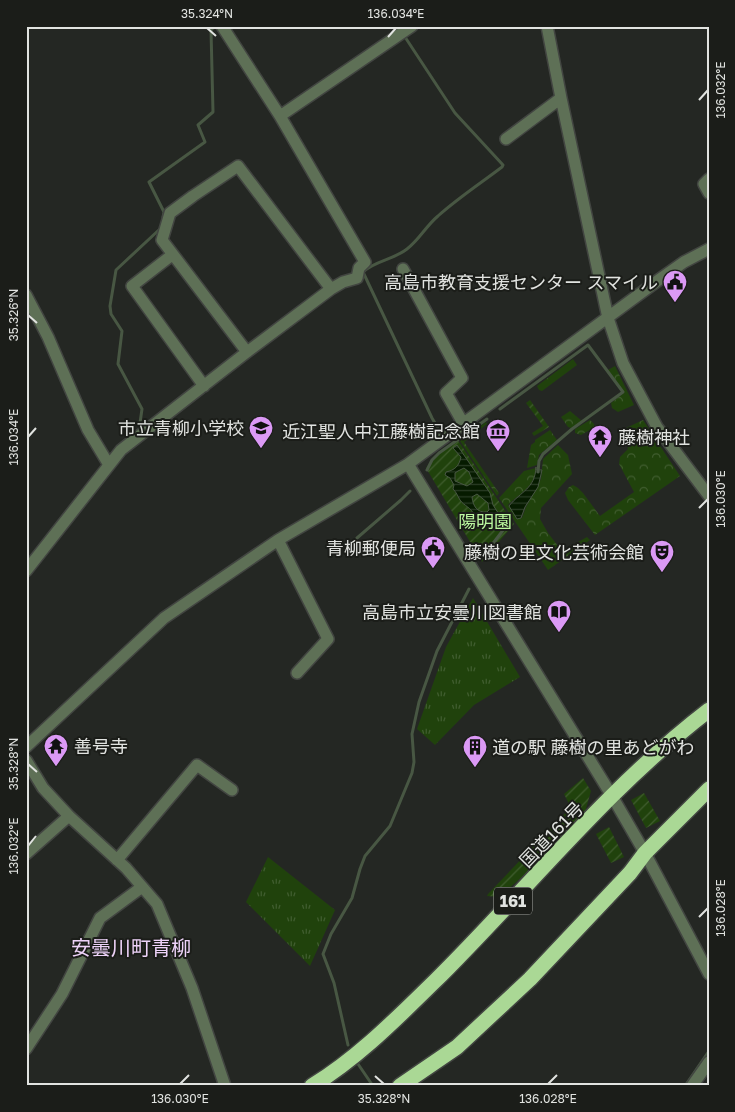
<svg xmlns="http://www.w3.org/2000/svg" width="735" height="1112" viewBox="0 0 735 1112" font-family="'Golos Text','Noto Sans JP',sans-serif">
<defs>
<pattern id="grass-tufts" width="24" height="20" patternUnits="userSpaceOnUse" patternTransform="scale(1.25)"><rect width="24" height="20" fill="#20420c"/><path d="M3 7l-1-3M5 7V3M7 7l1-3M15 17l-1-3M17 17v-4M19 17l1-3" fill="none" stroke="#405d2f"/></pattern>
<pattern id="forest-crowns" width="20" height="18" patternUnits="userSpaceOnUse" patternTransform="scale(1.25)"><rect width="20" height="18" fill="#20420c"/><path d="M2 6a3 3 0 1 1 6 0M12 15a3 3 0 1 1 6 0" fill="none" stroke="#405d2f"/></pattern>
<pattern id="garden-furrows" width="10" height="10" patternUnits="userSpaceOnUse" patternTransform="scale(1.25)"><rect width="10" height="10" fill="#20420c"/><path d="M-1 1l2-2M0 10L10 0M9 11l2-2" fill="none" stroke="#405d2f"/></pattern>
<pattern id="water-rules" width="6" height="5" patternUnits="userSpaceOnUse" patternTransform="scale(1.25)"><rect width="6" height="5" fill="#061b00"/><path d="M0 2.5h6" fill="none" stroke="#2a3c25"/></pattern>
</defs>
<rect width="100%" height="100%" fill="#242723"/>
<path fill="url(#grass-tufts)" d="M473 598 520 677 474 705 435 745 417 729 446 647Z
M268 857 335 910 310 966 246 902Z"/>
<path fill="url(#forest-crowns)" d="M573 359 577 365 542 391 539 390 537 386Z
M615 366 634 405 618 412 612 408 611 403 624 393 608 370Z
M570 411 582 421 571 428 568 427 561 417Z
M590 420 594 424 595 427 581 435 575 433V429Z
M643 420 680 476 595 535 568 500 565 493 569 487 573 485 578 488 583 493 600 516 634 492 619 464 620 457 628 449 625 433 626 428Z
M486 422 487 424 464 442 499 493 497 496 460 441Z
M550 430 557 440 539 455 537 465 527 468 531 445 535 442V440Z
M558 445 568 455 572 474 541 508 540 519 548 533 558 546 564 550 587 537 590 540 548 570 499 498 524 471 536 468C535 487 520 493 508 505L517 519 522 518 526 507 541 479 543 459Z"/>
<path fill="url(#garden-furrows)" d="M530 400 549 427 534 436 532 433 543 426 526 403Z
M457 439 514 524 482 562 426 468C434 455 445 448 457 439Z
M583 778 591 791 585 812 523 876 499 897 487 896 488 894 567 811 568 802 564 794Z
M644 793 660 821 646 828 631 800Z
M609 827 624 857 611 863 596 834Z"/>
<path fill="url(#water-rules)" stroke="#485743" fill-rule="evenodd" d="M457 445 490 493 493 505 506 525 501 528 496 521 482 522 479 517 474 515C471 507 464 506 460 500 457 495 457 493 453 489L454 485 450 478 445 475 446 472C455 470 459 466 461 457L453 448ZM464 468 469 472 473 482 467 486 455 481V473L458 471ZM477 494 488 503 489 510 487 512C477 513 473 506 472 497Z
M536 467V470H542L538 487 525 507 521 518 517 519 509 506C521 491 535 489 536 467Z"/>
<g fill="none" stroke-linecap="round" stroke-linejoin="round">
<path stroke="#485743" stroke-width="3" d="M405 37 455 113 503 165 502 167C481 183 458 198 438 216 426 226 419 240 407 249 393 260 374 261 363 272L432 418 440 432
M163 217 164 212 149 182 205 142 198 125 213 112 211 30 214 27
M500 409 588 345 623 392 572 429 543 454 539 461 538 472
M140 423 142 409 118 364 122 331 111 314 110 306 116 270 161 228
M427 470 432 460 439 453 487 419
M357 538 401 500 410 491
M481 559 504 529 501 523
M348 1045 334 983 323 954 331 934 352 898 360 869 365 856 390 826 412 773 414 762 412 734 419 702 437 651 469 589
M356 1061 373 1086
M685 1086 709 1051"/>
<defs>
<path id="minor" d="M547 26 561 98 608 318 623 363 657 427 709 496
M280 116 412 26
M506 139 561 98
M709 179 704 184 709 193
M172 255 132 286 204 386
M403 269 462 378 446 393 463 423
M26 295 48 337 88 430 109 465
M247 352 162 240 170 213 193 196 238 166 331 289
M408 464 612 796 645 853 709 974
M278 540 328 639 297 673
M26 571 121 450 247 352 331 289 343 282 357 278 359 268 365 262 280 116 222 26
M26 747 164 618 278 540 408 464 660 279 684 262 709 249
M26 760 43 788 69 816 126 868 157 904 192 988 225 1086
M26 854 69 816
M117 860 197 765 232 790
M26 1049 62 994 100 918 142 887
M692 1086 709 1062"/>
<path id="highway" d="M312 1086C359 1057 396 1019 435 981 526 891 607 788 709 710
M400 1086 457 1047 530 979 630 873 645 853 709 789"/>
</defs>
<use href="#minor" stroke="#424541" stroke-width="14"/>
<use href="#highway" stroke="#424541" stroke-width="18"/>
<use href="#minor" stroke="#5e7056" stroke-width="11"/>
<use href="#highway" stroke="#aad895" stroke-width="15"/>
</g>
<path fill="none" stroke="#e1e3e0" stroke-width="2" d="M207 28 216 36M388 37 396 28M699 100 708 90M28 315 37 323M28 437 36 428M699 508 708 499M28 764 37 772M28 846 36 836M699 917 708 908M375 1076 384 1084M180 1084 189 1075M548 1084 557 1075"/>
<defs>
<symbol id="civic-pin" viewBox="-11 -11 22 30"><path d="M0 17L-7.5 6A9.5 9.5 0 1 1 7.5 6Z" fill="#db99f5" stroke="#1b1d19"/><path d="M-.6-6.5H3V-4.5H.6V-3L4-1V1h2V6H-6V1h2V-1L-.6-3ZM-1.2 2.5V6h2.4V2.5Z" fill="#111"/></symbol>
<symbol id="school-pin" viewBox="-11 -11 22 30"><path d="M0 17L-7.5 6A9.5 9.5 0 1 1 7.5 6Z" fill="#db99f5" stroke="#1b1d19"/><path d="M0-5L7-2L0 1L-7-2ZM-4 1L0 2.5L4 1V4Q0 6-4 4Z" fill="#111"/></symbol>
<symbol id="museum-pin" viewBox="-11 -11 22 30"><path d="M0 17L-7.5 6A9.5 9.5 0 1 1 7.5 6Z" fill="#db99f5" stroke="#1b1d19"/><path d="M0-6L6-3V-2H-6V-3ZM-5-1h2V3h-2ZM-1-1h2V3h-2ZM3-1h2V3H3ZM-6 4H6V6H-6Z" fill="#111"/></symbol>
<symbol id="temple-pin" viewBox="-11 -11 22 30"><path d="M0 17L-7.5 6A9.5 9.5 0 1 1 7.5 6Z" fill="#db99f5" stroke="#1b1d19"/><path d="M0-6L5-2H3V0L6.5 2.5H4V6H1.5V3h-3V6H-4V2.5H-6.5L-3 0V-2H-5Z" fill="#111"/></symbol>
<symbol id="theatre-pin" viewBox="-11 -11 22 30"><path d="M0 17L-7.5 6A9.5 9.5 0 1 1 7.5 6Z" fill="#db99f5" stroke="#1b1d19"/><path d="M-5-5.5Q0-4 5-5.5V0Q5 5 0 6Q-5 5-5 0ZM-3.3-2.5H-1v1.5H-3.3ZM1-2.5H3.3v1.5H1ZM-2.8 1Q0 5.5 2.8 1Z" fill="#111"/></symbol>
<symbol id="library-pin" viewBox="-11 -11 22 30"><path d="M0 17L-7.5 6A9.5 9.5 0 1 1 7.5 6Z" fill="#db99f5" stroke="#1b1d19"/><path d="M-6-4Q-3-5.5-.7-3.5V5Q-3 3-6 4ZM6-4Q3-5.5 .7-3.5V5Q3 3 6 4Z" fill="#111"/></symbol>
<symbol id="building-pin" viewBox="-11 -11 22 30"><path d="M0 17L-7.5 6A9.5 9.5 0 1 1 7.5 6Z" fill="#db99f5" stroke="#1b1d19"/><path d="M-4-6H4V6H1V3H-1V6H-4ZM-2.5-4.3h1.7v1.8h-1.7ZM.8-4.3h1.7v1.8H.8ZM-2.5-1h1.7V.8h-1.7ZM.8-1h1.7V.8H.8Z" fill="#111"/></symbol>
</defs>
<g fill-rule="evenodd">
<use href="#civic-pin" x="661" y="268" width="28" height="38"/>
<use href="#school-pin" x="247" y="414" width="28" height="38"/>
<use href="#museum-pin" x="484" y="417" width="28" height="38"/>
<use href="#temple-pin" x="586" y="423" width="28" height="38"/>
<use href="#civic-pin" x="419" y="534" width="28" height="38"/>
<use href="#theatre-pin" x="648" y="538" width="28" height="38"/>
<use href="#library-pin" x="545" y="598" width="28" height="38"/>
<use href="#temple-pin" x="42" y="732" width="28" height="38"/>
<use href="#building-pin" x="461" y="733" width="28" height="38"/>
</g>
<g text-anchor="middle" dominant-baseline="central" stroke-width="4" stroke-linejoin="round" paint-order="stroke">
<rect fill="#1b1d19" stroke="#a6a8a4" stroke-width="1" x="494" y="887.5" width="38" height="27" rx="4"/>
<g font-size="16" font-weight="bold" fill="#e1e3e0">
<text x="513" y="901">161</text>
</g>
<g font-size="18" fill="#e1e3e0" stroke="#1b1d19" text-anchor="end">
<text x="658" y="282">高島市教育支援センター スマイル</text>
<text x="244" y="428">市立青柳小学校</text>
<text x="480" y="431">近江聖人中江藤樹記念館</text>
<text x="618" y="437" text-anchor="start">藤樹神社</text>
<text x="416" y="548">青柳郵便局</text>
<text x="644" y="552">藤樹の里文化芸術会館</text>
<text x="542" y="612">高島市立安曇川図書館</text>
<text x="74" y="746" text-anchor="start">善号寺</text>
<text x="492" y="747" text-anchor="start">道の駅 藤樹の里あどがわ</text>
</g>
<g font-size="18" fill="#bbf89f" stroke="#1b1d19">
<text x="485" y="521">陽明園</text>
</g>
<g font-size="18" fill="#e1e3e0" stroke="#1b1d19">
<text transform="translate(551 834) rotate(-46)">国道161号</text>
</g>
<g font-size="20" fill="#eed3f9" stroke="#1b1d19">
<text x="131" y="947">安曇川町青柳</text>
</g>
</g>
<rect width="735" height="1112" fill="none" stroke="#1b1d19" stroke-width="55"/>
<rect x="28" y="28" width="680" height="1056" fill="none" stroke="#e1e3e0" stroke-width="2"/>
<g font-size="12" text-anchor="middle" fill="#e1e3e0">
<text x="207" y="18">35.324°N</text>
<text x="396" y="18">136.034°E</text>
<text transform="translate(721 90) rotate(-90)" y="4">136.032°E</text>
<text transform="translate(14 315) rotate(-90)" y="4">35.326°N</text>
<text transform="translate(14 437) rotate(-90)" y="4">136.034°E</text>
<text transform="translate(721 499) rotate(-90)" y="4">136.030°E</text>
<text transform="translate(14 764) rotate(-90)" y="4">35.328°N</text>
<text transform="translate(14 846) rotate(-90)" y="4">136.032°E</text>
<text transform="translate(721 908) rotate(-90)" y="4">136.028°E</text>
<text x="180" y="1103">136.030°E</text>
<text x="384" y="1103">35.328°N</text>
<text x="548" y="1103">136.028°E</text>
</g>
</svg>
